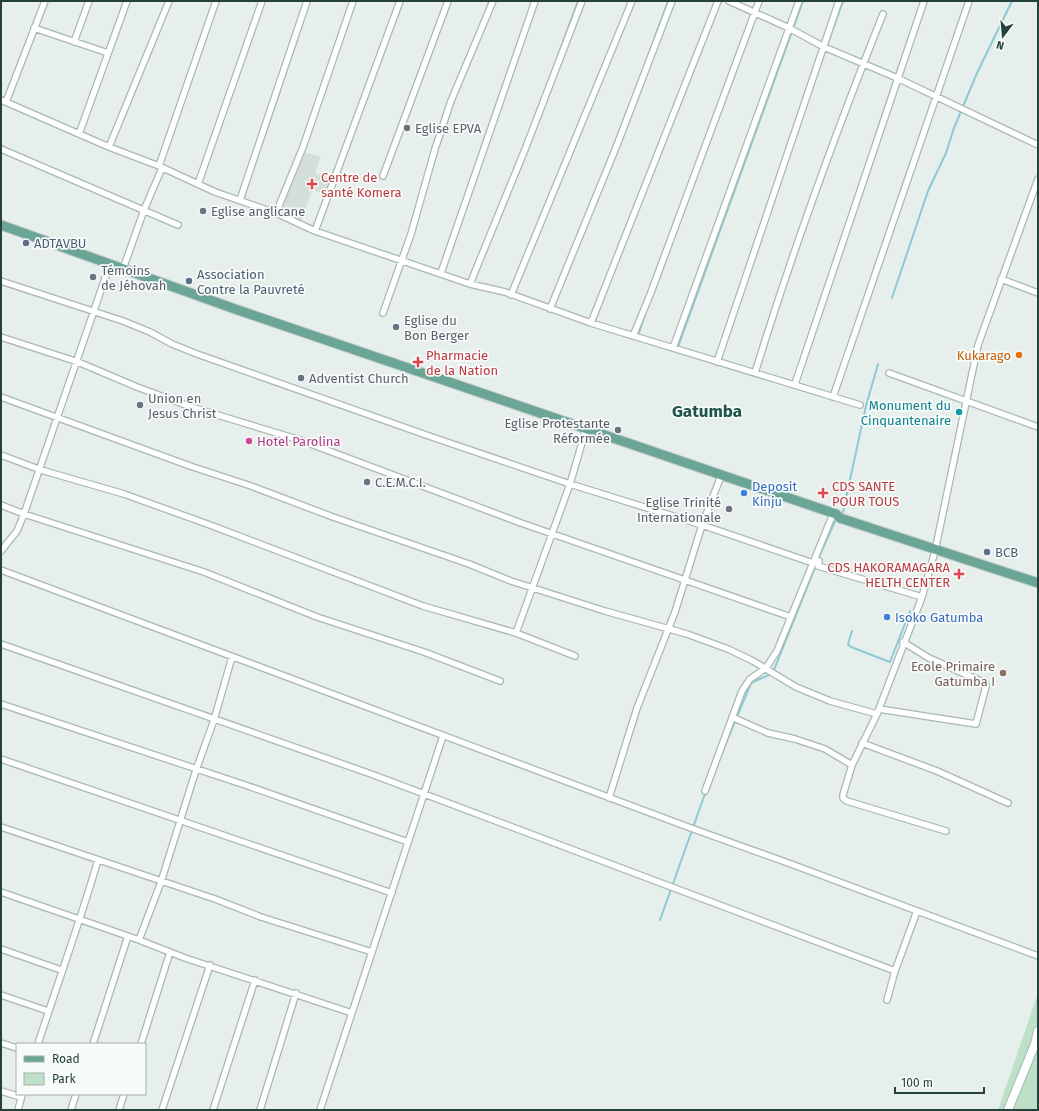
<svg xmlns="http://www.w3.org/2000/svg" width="1039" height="1111" viewBox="0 0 1039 1111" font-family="'Fira Sans',sans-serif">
<rect width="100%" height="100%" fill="#e6efeb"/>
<path fill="#d4dfda" d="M305 152 321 157 315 173 334 179 328 195 312 190 301 222 280 213Z"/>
<path fill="#bfe0c8" d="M1038 993V1110H998Z"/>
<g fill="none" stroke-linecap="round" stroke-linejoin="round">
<path stroke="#8ec9d4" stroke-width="2" d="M1037 1H1038
M487 9 489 1
M958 24 966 1
M112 51 126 12
M150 56 154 44
M557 58 578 1
M286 71 298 38
M818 71 843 1
M639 81 668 1
M877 131 912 28
M260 149 280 91
M644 195 658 160
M245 196 246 189
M861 196 874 158
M750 255 774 186
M874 270 911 161
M892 298 928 191 946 153 954 128 977 73 1012 1
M593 311 595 305
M639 333 646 312
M678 347 803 1
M843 512 866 406 878 364
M818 559 836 519
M852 631 848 644 851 647 890 662 910 611
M717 765 751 683 771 674 774 670 816 565
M660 920 706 791"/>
<defs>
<path id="minor" d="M729 1 789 28 824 47 895 77 1038 145
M34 28 108 53
M74 42 89 1
M1 100 109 147 159 166 215 192 276 213 315 231 470 284 505 292 591 323 860 405
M6 102 45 1
M79 134 127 1
M109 147 169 1
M1 149 178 225
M159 166 216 1
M383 176 448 1
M198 184 262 1
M240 200 307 1
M276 213 303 147 353 1
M315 231 400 1
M123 269 144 210 162 168
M441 273 535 1
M1001 279 1038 293
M1 281 123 321 150 332 172 344 197 354 429 436 570 484 702 525 813 563
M470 284 526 147 582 1
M511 295 632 1
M550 309 617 145 672 1
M383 313 411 234 435 149 451 101 493 1
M591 323 718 1
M633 336 650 295 759 1
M1 337 78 362 137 387 191 407 300 440 521 523 791 617
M673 348 799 1
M717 362 839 1
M755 373C792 252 836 132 883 14
M889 373 1038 427
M795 384 924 1
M1 397 190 466 251 486 333 517 469 564 511 581 605 611 687 634 728 649 753 661 796 687 830 701 877 714
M833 397 969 1
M1 455 41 470 124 494 210 525 423 606 516 633 575 656
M1 505 24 514 204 572 317 617 424 652 500 681
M1 551 17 531 24 514 110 264
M815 560 819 561 818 566 922 597
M1 570 688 827 791 864 1038 956
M516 633 570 484 586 429
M1 644 371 774 895 971 917 911
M1 704 248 786 408 842
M879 709 976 724 986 686 985 683 929 658 903 642
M734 718 768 733 795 739 825 749 852 765
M862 743 937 771 1008 803
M1 759 392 893
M705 791 742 691 750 679 766 668 777 651 833 514
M609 798 637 708 675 612 702 525 721 476
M1 827 215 899 261 917 372 952
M946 831 847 801 843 798V795L852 765 877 714 922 597 935 551 978 345 1038 179
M1 892 139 940 185 958 352 1013
M139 940 161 882 196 770 214 720 232 657
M1 949 61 970
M1 995 48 1011
M887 1000 895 971
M1 1043 17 1048
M38 1044C58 982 80 922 98 860
M93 1044 128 936
M141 1044 170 952
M1 1091 21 1097
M18 1110 22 1095
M71 1110 76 1094
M119 1110 124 1094
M162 1110 210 965
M213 1110 255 980
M260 1110 296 993
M320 1110 443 736"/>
<path id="secondary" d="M1008 1110 1035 1044 1038 1031"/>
<path id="primary" d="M1 225 235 309 836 514 840 518 1038 583"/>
</defs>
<use href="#minor" stroke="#a8b8b2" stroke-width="8"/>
<use href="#secondary" stroke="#a4bbb3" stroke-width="10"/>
<use href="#primary" stroke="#c2cac8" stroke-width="11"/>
<use href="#minor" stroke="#fff" stroke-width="5.5"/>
<use href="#secondary" stroke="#fff" stroke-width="8"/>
<use href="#primary" stroke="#6aa596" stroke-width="9"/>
</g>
<g fill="#6b7280" stroke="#f7fbf9" stroke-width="1.5">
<circle cx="407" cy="128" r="4"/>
<circle cx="203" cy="211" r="4"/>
<circle cx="93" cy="277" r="4"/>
<circle cx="396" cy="327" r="4"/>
<circle cx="301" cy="378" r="4"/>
<circle cx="140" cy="405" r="4"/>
<circle cx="618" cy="430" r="4"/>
<circle cx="367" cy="482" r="4"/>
<circle cx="729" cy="509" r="4"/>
</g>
<g fill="#e0444e" stroke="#f7fbf9" stroke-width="1.5">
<path d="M310 178h4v4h4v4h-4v4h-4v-4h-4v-4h4z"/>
<path d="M416 356h4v4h4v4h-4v4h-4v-4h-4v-4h4z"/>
<path d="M821 487h4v4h4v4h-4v4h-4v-4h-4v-4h4z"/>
<path d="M957 568h4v4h4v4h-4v4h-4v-4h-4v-4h4z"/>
</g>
<g fill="#5c6f8a" stroke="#f7fbf9" stroke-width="1.5">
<circle cx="26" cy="243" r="4"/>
<circle cx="189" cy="281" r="4"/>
<circle cx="987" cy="552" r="4"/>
</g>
<circle fill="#e8710a" stroke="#f7fbf9" stroke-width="1.5" cx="1019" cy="355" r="4"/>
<circle fill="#0f9aa8" stroke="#f7fbf9" stroke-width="1.5" cx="959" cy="412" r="4"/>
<circle fill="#d1479c" stroke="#f7fbf9" stroke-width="1.5" cx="249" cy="441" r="4"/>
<g fill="#3f7fe0" stroke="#f7fbf9" stroke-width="1.5">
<circle cx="744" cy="493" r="4"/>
<circle cx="887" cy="617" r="4"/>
</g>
<circle fill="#8d6e63" stroke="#f7fbf9" stroke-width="1.5" cx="1003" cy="673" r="4"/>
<g text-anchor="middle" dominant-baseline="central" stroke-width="3.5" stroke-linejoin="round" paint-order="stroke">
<g font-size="13" fill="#5b616d" stroke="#f7fbf9" text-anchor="start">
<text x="415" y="128">Eglise EPVA</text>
<text x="211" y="211">Eglise anglicane</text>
<text x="101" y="270">Témoins<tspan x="101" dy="15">de Jéhovah</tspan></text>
<text x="404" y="320">Eglise du<tspan x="404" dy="15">Bon Berger</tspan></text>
<text x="309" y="378">Adventist Church</text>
<text x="148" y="398">Union en<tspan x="148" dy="15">Jesus Christ</tspan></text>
<text x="610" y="423" text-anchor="end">Eglise Protestante<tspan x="610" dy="15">Réformée</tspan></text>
<text x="375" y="482">C.E.M.C.I.</text>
<text x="721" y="502" text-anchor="end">Eglise Trinité<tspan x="721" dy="15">Internationale</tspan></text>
</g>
<g font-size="13" fill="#be3a42" stroke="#f7fbf9" text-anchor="start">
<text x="321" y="177">Centre de<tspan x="321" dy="15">santé Komera</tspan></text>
<text x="426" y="355">Pharmacie<tspan x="426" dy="15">de la Nation</tspan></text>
<text x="832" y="486">CDS SANTE<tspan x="832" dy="15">POUR TOUS</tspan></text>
<text x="950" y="567" text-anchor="end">CDS HAKORAMAGARA<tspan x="950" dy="15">HELTH CENTER</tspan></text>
</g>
<g font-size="13" fill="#4e5e75" stroke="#f7fbf9" text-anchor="start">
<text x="34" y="243">ADTAVBU</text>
<text x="197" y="274">Association<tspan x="197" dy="15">Contre la Pauvreté</tspan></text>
<text x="995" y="552">BCB</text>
</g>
<g font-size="13" fill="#c56008" stroke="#f7fbf9" text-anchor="end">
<text x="1011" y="355">Kukarago</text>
</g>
<g font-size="13" fill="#0d838f" stroke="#f7fbf9" text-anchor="end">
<text x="951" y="405">Monument du<tspan x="951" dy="15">Cinquantenaire</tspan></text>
</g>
<g font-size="13" fill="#b23c85" stroke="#f7fbf9" text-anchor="start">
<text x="257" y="441">Hotel Parolina</text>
</g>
<g font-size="13" fill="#366cbe" stroke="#f7fbf9" text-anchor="start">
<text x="752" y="486">Deposit<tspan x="752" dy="15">Kinju</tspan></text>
<text x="895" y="617">Isoko Gatumba</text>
</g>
<g font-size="13" fill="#785e54" stroke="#f7fbf9" text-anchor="end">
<text x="995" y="666">Ecole Primaire<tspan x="995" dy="15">Gatumba I</tspan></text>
</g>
<g font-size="17" font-weight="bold" fill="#1f5548" stroke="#f7fbf9">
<text x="707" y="411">Gatumba</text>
</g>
</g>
<rect width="1039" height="1111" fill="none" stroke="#24423a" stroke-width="4"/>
<rect x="16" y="1043" width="130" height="52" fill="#f7fbf9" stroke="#a3b1ad"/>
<rect x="24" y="1056" width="20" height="6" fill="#6aa596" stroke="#a3b1ad"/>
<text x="52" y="1063" font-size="12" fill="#24423a">Road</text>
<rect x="24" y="1073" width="20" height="12" fill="#bfe0c8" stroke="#a3b1ad"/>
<text x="52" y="1083" font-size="12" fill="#24423a">Park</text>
<g transform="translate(1003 36) rotate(196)" stroke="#f7fbf9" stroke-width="3" paint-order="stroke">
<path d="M0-3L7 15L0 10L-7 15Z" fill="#24423a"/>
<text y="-6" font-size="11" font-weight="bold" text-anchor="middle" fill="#24423a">N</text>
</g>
<path d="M895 1087v6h89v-6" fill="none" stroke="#24423a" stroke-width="2"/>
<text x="901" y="1087" font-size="12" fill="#24423a" stroke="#f7fbf9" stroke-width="3" paint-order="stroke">100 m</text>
</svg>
